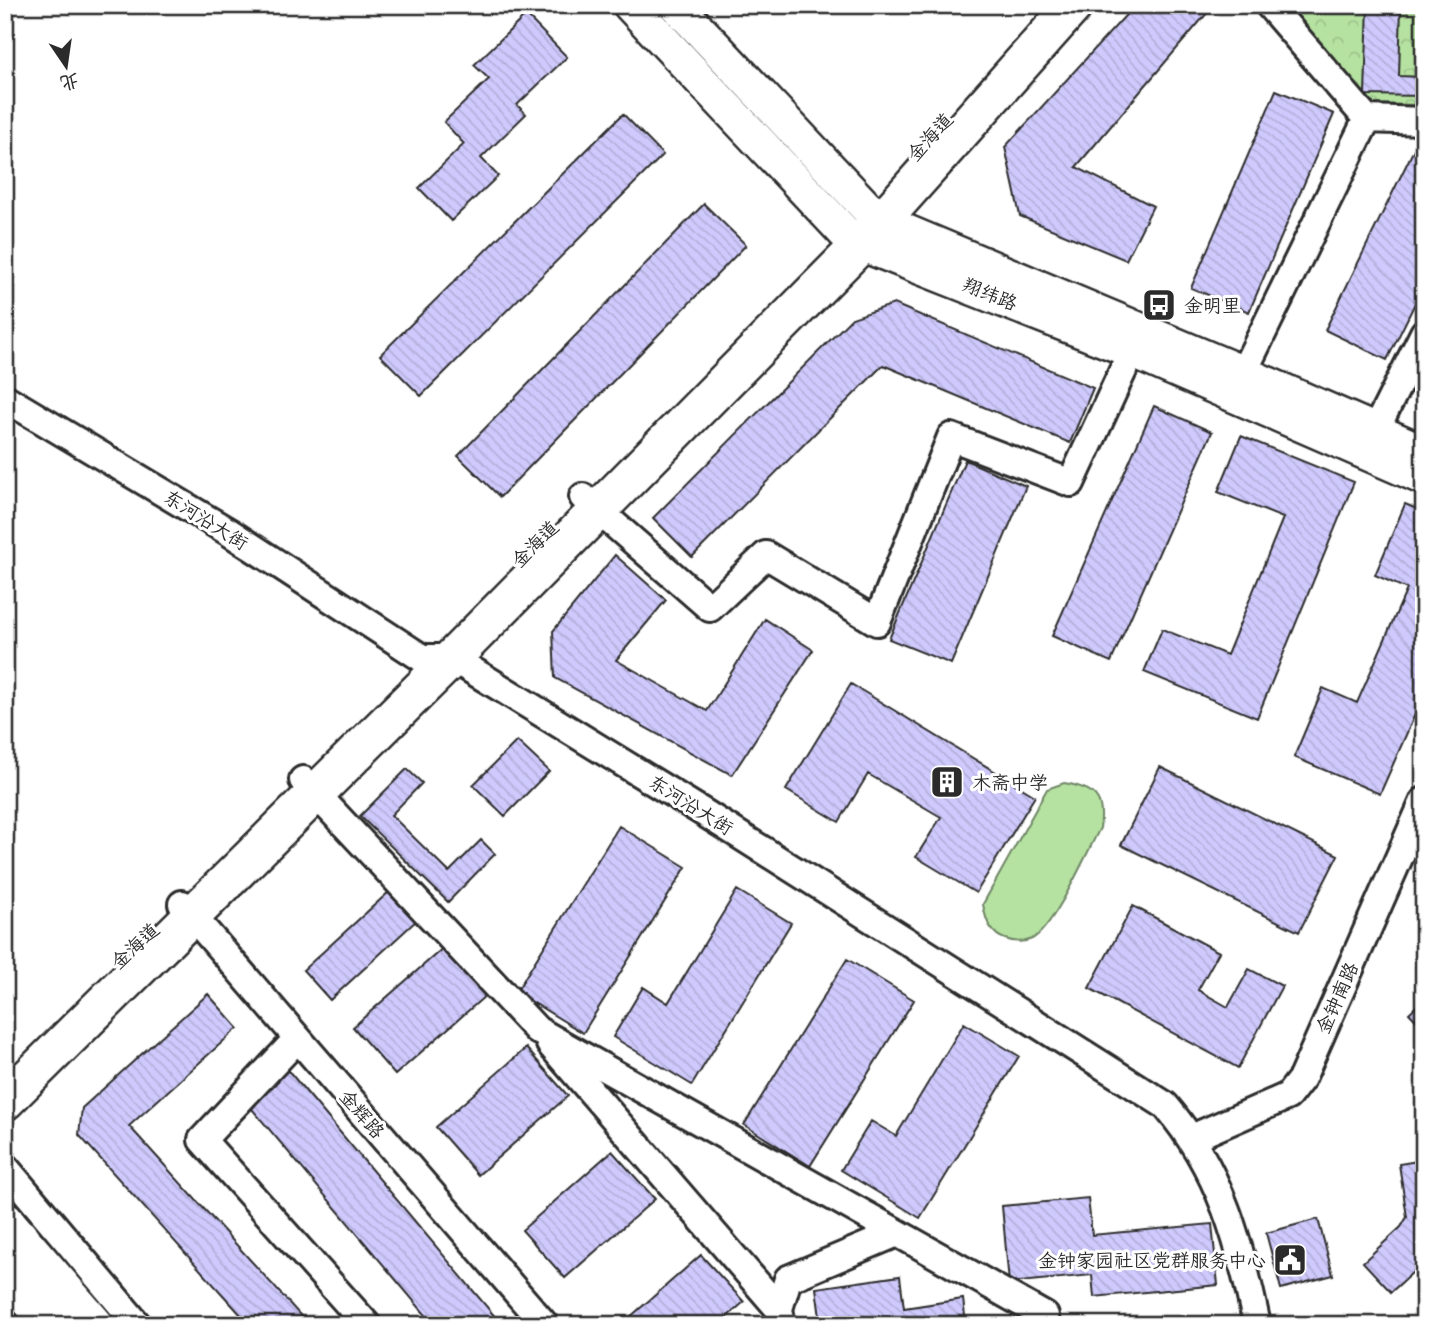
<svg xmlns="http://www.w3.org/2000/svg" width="1429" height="1330" viewBox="0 0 1429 1330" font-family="'Shantell Sans','LXGW WenKai TC',sans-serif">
<defs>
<pattern id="park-crowns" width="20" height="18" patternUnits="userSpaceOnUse" patternTransform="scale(1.75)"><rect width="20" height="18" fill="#b5e2a1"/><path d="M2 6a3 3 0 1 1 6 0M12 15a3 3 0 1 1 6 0" fill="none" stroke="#9cc28b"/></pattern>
<pattern id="building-back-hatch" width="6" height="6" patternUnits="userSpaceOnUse" patternTransform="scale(1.75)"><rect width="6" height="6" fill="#cfcafd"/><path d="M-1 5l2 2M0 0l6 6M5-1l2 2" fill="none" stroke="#b2aed9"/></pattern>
</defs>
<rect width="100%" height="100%" fill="#fff"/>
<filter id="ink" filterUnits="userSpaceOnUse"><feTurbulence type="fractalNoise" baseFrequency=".0143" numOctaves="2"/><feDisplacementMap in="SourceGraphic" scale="14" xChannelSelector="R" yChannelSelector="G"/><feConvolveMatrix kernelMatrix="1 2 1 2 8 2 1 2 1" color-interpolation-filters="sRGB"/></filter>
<g filter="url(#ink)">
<path fill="url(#park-crowns)" stroke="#708666" stroke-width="2" d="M1285 5H1424V105L1369 104Z"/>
<path fill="#b5e2a1" stroke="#708666" stroke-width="2" d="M1064 783C1094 788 1105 796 1100 828 1087 852 1054 928 1032 939 1024 943 1013 942 1005 939 990 934 985 918 983 904L1047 789Z"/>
<path fill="url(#building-back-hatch)" stroke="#2b2b2b" stroke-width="2" d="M1135 5H1214L1076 167 1153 206 1126 260 1020 216 1005 147Z
M1368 5H1401L1399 76 1424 77V96L1365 95Z
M526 15 567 57 517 105 526 114 481 158 498 176 451 221 419 188 464 144 444 122 489 79 474 65Z
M1276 90 1334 114 1249 312 1191 288Z
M623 114 663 155 421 396 380 355Z
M1421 135H1424V285L1387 360 1325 330Z
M704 204 746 245 500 497 458 456Z
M894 304 1093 388 1070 443 883 365 692 557 653 518 852 318Z
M1424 363V393L1413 388Z
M1154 406 1212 432 1111 662 1052 636Z
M1241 436 1354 482 1257 718 1144 672 1162 629 1227 655 1283 518 1218 492Z
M965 460 1026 486 951 664 889 639Z
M1405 504 1424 512V694L1380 794 1294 757 1323 688 1357 703 1407 589 1375 575Z
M615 555 666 600 616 660 707 711 765 619 813 650 732 775 555 678 553 631Z
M851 684 1035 796 976 893 916 857 941 817 868 774 839 822 786 790Z
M517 741 549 771 505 816 473 785Z
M1160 767 1338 855 1299 932 1121 845Z
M407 769 422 783 391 815 449 872 481 840 495 854 448 902 360 816Z
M619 826 686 867 583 1033 516 992Z
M737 890 791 923 692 1085 613 1037 643 987 668 1003Z
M390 891 417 920 330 1000 303 970Z
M1133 906 1219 952 1198 990 1228 1007 1249 969 1282 986 1238 1068 1089 988Z
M443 948 485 996 395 1075 353 1027Z
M847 959 914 1000 810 1166 744 1125Z
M208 994 238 1028 129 1126 309 1325H250L79 1135 82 1108Z
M1424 999V1029L1409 1013Z
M964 1023 1019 1056 920 1218 841 1170 871 1121 896 1136Z
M526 1048 568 1096 478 1175 436 1127Z
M287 1069 502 1325H434L247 1103Z
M612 1151 655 1199 565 1278 522 1230Z
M1424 1160V1262L1391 1292 1363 1262 1401 1227 1407 1217 1399 1164Z
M1088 1198 1092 1235 1212 1224 1218 1285 1094 1297 1092 1275 1009 1283 1002 1206Z
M1318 1219 1333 1275 1281 1289 1266 1233Z
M701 1255 744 1302 718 1325H621Z
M900 1276 904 1308 963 1299 966 1325H821L816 1288Z"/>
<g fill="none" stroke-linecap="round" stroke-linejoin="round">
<defs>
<path id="minor" d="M1269 5 1367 119 1424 121
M1243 373 1367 119
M5 398 229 532 422 658H452L706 814 1165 1105C1221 1170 1240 1243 1257 1325
M1375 431 1424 333
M583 497 710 608 766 555 877 622 951 437 1071 483 1132 351
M303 780 537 1030 1045 1316 1046 1325
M182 904 545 1325
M297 1039 202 1140 367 1325
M550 1044 779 1309 782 1325
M1192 1138 1288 1096 1302 1078 1424 801
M5 1167 138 1325
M779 1309 788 1279 897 1233"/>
<path id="tertiary" d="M630 5 844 232 861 244 1132 351 1424 478
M676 5 867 208 900 229 1243 373 1424 452"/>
<path id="secondary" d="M5 1101 452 658 861 244 1074 5"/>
<path id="primary" d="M5 1222 94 1325
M5 1269 52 1325"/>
</defs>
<use href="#minor" stroke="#2b2b2b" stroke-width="32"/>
<use href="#tertiary" stroke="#2b2b2b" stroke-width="38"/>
<use href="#secondary" stroke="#2b2b2b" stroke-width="42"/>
<use href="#primary" stroke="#2b2b2b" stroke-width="44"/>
<use href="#minor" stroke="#fff" stroke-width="26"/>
<use href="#tertiary" stroke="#fff" stroke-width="33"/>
<use href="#secondary" stroke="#fff" stroke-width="37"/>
<use href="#primary" stroke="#fff" stroke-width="38"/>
</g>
</g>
<defs>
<symbol id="bus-square" viewBox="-11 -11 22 22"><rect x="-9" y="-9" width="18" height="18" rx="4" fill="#2b2b2b" stroke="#fff"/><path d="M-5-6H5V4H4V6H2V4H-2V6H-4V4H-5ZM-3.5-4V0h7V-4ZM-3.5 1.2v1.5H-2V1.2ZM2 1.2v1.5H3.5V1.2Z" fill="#fff"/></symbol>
<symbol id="building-square" viewBox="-11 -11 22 22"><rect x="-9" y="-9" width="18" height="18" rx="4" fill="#2b2b2b" stroke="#fff"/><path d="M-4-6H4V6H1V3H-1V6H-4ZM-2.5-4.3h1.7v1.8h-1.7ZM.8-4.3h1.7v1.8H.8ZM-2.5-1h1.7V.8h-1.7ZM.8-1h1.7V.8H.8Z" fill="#fff"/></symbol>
<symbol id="civic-square" viewBox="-11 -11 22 22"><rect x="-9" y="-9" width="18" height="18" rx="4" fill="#2b2b2b" stroke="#fff"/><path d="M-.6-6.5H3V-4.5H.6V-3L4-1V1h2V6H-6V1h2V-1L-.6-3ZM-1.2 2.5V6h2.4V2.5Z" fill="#fff"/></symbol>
</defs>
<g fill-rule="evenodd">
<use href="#bus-square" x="1140" y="286" width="38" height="38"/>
<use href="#building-square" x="928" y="763" width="38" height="38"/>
<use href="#civic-square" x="1271" y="1241" width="38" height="38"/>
</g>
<g text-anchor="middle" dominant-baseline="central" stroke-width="6" stroke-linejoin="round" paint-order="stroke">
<g font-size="19" fill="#2b2b2b" stroke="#fff">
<text transform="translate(930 137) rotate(-48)">金海道</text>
<text transform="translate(990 294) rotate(22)">翔纬路</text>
<text transform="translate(206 520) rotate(32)">东河沿大街</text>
<text transform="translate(535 544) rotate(-45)">金海道</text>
<text transform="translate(691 805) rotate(32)">东河沿大街</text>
<text transform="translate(135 946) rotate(-43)">金海道</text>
<text transform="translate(1337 998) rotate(-66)">金钟南路</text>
<text transform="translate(362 1114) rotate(49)">金辉路</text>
</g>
<g font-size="19" fill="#2b2b2b" stroke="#fff" text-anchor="start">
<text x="1184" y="305">金明里</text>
<text x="972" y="782">木斋中学</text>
<text x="1266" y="1260" text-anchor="end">金钟家园社区党群服务中心</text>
</g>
</g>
<rect width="1429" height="1330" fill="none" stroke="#fff" stroke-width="28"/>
<rect x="14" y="14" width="1401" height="1302" fill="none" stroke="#2b2b2b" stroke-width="2.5" filter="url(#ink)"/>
<g transform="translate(66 66) rotate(167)" stroke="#ffffff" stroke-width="5" paint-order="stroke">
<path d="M0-5L12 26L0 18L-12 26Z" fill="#2b2b2b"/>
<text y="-10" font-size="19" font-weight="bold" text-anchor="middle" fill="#2b2b2b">北</text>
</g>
</svg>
